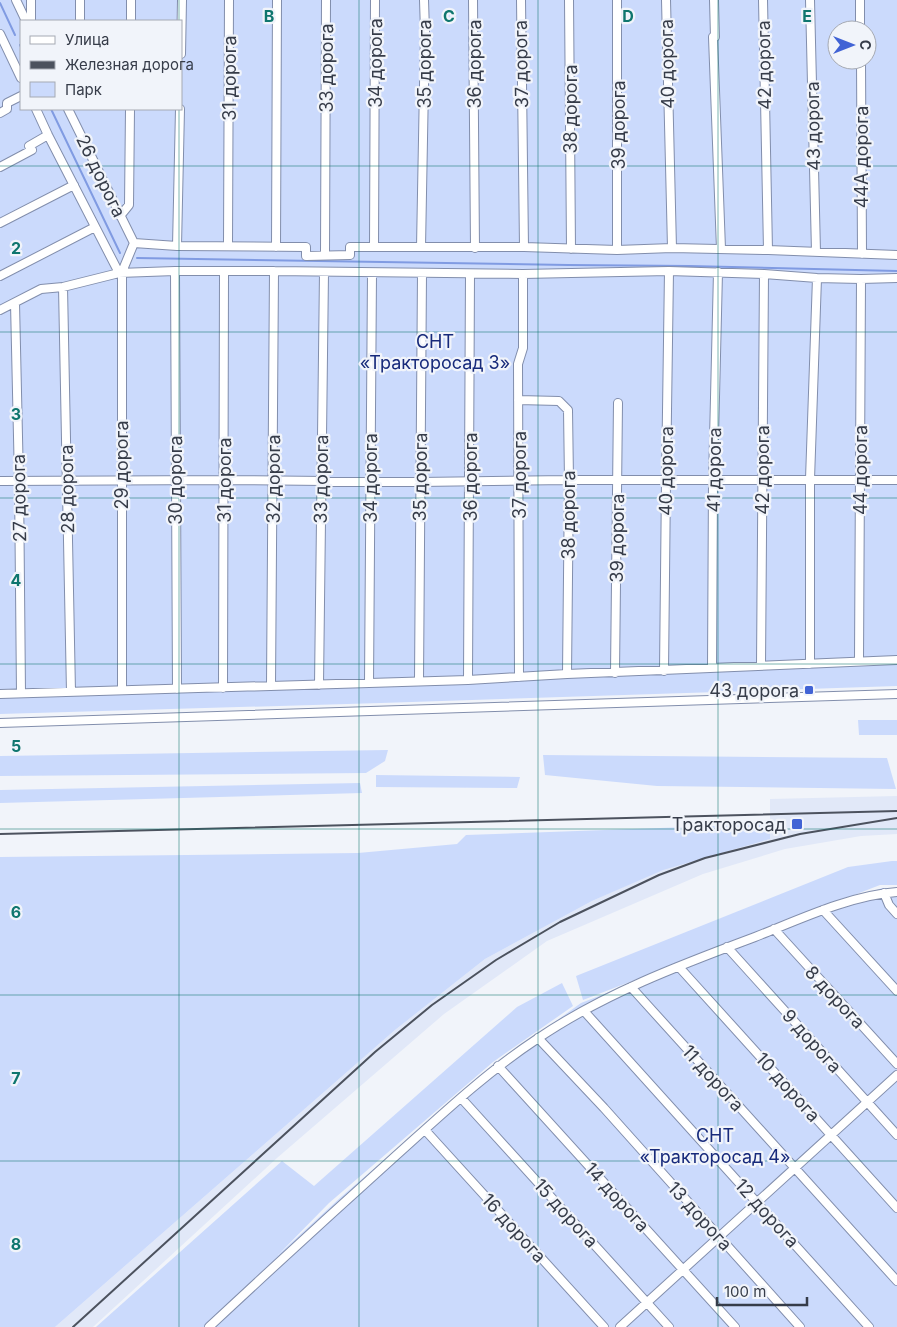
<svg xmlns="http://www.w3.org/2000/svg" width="897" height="1327" viewBox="0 0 897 1327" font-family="Inter,sans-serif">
<rect width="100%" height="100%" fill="#f1f4fa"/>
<path fill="#e1e8f8" d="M897 796V834L861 836 785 849 703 874 547 941 444 1014 277 1158 93 1327H55L395 1030 485 959 592 901 663 869 770 839V799Z"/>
<path fill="#cbdafc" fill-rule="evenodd" d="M0 0H897V686L381 703 0 714ZM21 21H181V109H21ZM837 30H867V60H837Z
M858 720H897V735H859Z
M388 750 385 761 366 773 0 776V756Z
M543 755 887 758 896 789 657 786 545 775Z
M376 775 520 777 517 788 376 787Z
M360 783 362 793 0 803V790Z
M770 824V839L663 870 592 901 485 959 395 1030 55 1327H0V857L358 853 457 844 466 835Z
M892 861H897V885H880L583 1000 576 976 848 867Z
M882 888H897V1327H96L282 1161 314 1186 517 1007 562 983 573 1006 493 1062 329 1203 278 1255 341 1197 495 1065 581 1003 828 907Z"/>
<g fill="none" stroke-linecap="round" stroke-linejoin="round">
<path stroke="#809be2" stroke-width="2" d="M0 3 15 35
M20 45 21 47
M51 109 120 253
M137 258 568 265 689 266 897 271"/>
<defs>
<path id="minor" d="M16 0 26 21
M31 0V21
M473 0 475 248
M521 0 524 247
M569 0 571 249
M617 0V250
M666 0 672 248
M714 0 715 37
M763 0 768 250
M810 0 816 252
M860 0V30
M80 21V0
M131 21V0
M0 34 21 78
M713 37 721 249
M181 54 182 0
M861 60 862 254
M36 109 48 135 119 273 175 271H274L523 274 669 271 764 274 817 278 861 279 897 278
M68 109 134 243
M0 113 7 109V103L21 96
M0 167 32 150 29 146 48 135
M120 216 129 205 130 109
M0 223 74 185
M134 243 177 246 306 247V256L350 255V247H524L617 250 672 248 768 250 897 255
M228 245 229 0
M177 246 180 109
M276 247 277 0
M374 247 375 0
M421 247 425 31 424 0
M325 255 326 0
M175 271 177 689
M0 276 95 227
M63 287 71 692
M15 303 19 481 21 693
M0 310 41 289 63 287 119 273
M518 400 559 401 568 410 569 480 567 674
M0 481 224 480 420 482 569 480H897
M859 661 861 279
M810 664V479L817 278
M761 666 764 274
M712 668 713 481 718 272
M664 671 666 481 669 271
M615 673 618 403
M519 677 518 364 523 348V274
M468 680 470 274
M419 681 422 273
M369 683 372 273
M319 685 324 272
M271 686 274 271
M223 688 224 272
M122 690V272L134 243
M0 694 468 680 567 674 897 660
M0 723 897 694
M884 893 889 905 897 914
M823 910 897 991
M774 929 897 1064
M727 947 897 1135
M679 967 897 1208
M631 987 897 1281
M584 1011 869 1327
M538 1038 604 1108 800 1327
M498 1066 735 1327
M462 1099 669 1327
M425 1130 604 1327
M209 1327C269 1271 329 1216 390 1161 437 1119 484 1074 537 1039 603 994 680 965 755 937 798 920 851 895 897 892
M620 1327 897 1075"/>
</defs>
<use href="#minor" stroke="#828eac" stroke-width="10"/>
<use href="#minor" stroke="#fff" stroke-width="8"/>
<path stroke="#4c525e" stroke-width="2" d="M0 834 897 811
M73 1327 375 1052 432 1005 496 960 560 922 659 875 705 858 800 834 897 818"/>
</g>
<path fill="none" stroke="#0f766e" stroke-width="1" stroke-opacity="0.55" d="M179 0V21M359 0V1327M538 0V1327M718 0V1327M179 109V1327M0 166H897M0 332H897M0 498H897M0 664H897M0 829H897M0 995H897M0 1161H897"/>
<g fill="#4163d5" stroke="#f1f4fa" stroke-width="2">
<rect x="804" y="685" width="10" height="10" rx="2.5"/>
<rect x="791" y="818" width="12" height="12" rx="2.5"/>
</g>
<g text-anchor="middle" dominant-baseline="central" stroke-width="4.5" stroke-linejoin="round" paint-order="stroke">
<g font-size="18" fill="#363c49" stroke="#f1f4fa">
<text transform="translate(375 63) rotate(-90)">34 дорога</text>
<text transform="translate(424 64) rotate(-90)">35 дорога</text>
<text transform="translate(474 64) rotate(-90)">36 дорога</text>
<text transform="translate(521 64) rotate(-91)">37 дорога</text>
<text transform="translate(667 64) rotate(-91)">40 дорога</text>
<text transform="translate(764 65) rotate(-91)">42 дорога</text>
<text transform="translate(326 68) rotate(-90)">33 дорога</text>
<text transform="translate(229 78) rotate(-90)">31 дорога</text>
<text transform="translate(570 109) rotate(-90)">38 дорога</text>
<text transform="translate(618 125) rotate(-90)">39 дорога</text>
<text transform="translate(813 126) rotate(-91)">43 дорога</text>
<text transform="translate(861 157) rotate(-90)">44А дорога</text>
<text transform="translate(101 176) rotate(64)">26 дорога</text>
<text transform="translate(121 465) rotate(-90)">29 дорога</text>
<text transform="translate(714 470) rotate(-89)">41 дорога</text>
<text transform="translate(762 470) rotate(-90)">42 дорога</text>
<text transform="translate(860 470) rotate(-90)">44 дорога</text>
<text transform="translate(666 471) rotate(-89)">40 дорога</text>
<text transform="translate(519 475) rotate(-90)">37 дорога</text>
<text transform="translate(420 477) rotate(-89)">35 дорога</text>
<text transform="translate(470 477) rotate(-90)">36 дорога</text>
<text transform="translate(370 478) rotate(-90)">34 дорога</text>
<text transform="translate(273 479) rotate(-90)">32 дорога</text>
<text transform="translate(321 479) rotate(-89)">33 дорога</text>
<text transform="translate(175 480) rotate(-90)">30 дорога</text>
<text transform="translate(224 480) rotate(-90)">31 дорога</text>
<text transform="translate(67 489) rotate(-91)">28 дорога</text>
<text transform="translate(19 498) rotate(-91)">27 дорога</text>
<text transform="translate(568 515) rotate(-90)">38 дорога</text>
<text transform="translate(617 538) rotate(-89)">39 дорога</text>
<text transform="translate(835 997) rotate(47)">8 дорога</text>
<text transform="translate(812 1041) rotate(48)">9 дорога</text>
<text transform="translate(713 1078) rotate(48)">11 дорога</text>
<text transform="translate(788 1087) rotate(48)">10 дорога</text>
<text transform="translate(617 1197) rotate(48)">14 дорога</text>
<text transform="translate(566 1213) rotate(48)">15 дорога</text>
<text transform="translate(767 1213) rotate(48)">12 дорога</text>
<text transform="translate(700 1216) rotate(48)">13 дорога</text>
<text transform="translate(514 1228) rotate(48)">16 дорога</text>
</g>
<g font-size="18" fill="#172a7b" stroke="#f1f4fa">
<text x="435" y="341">СНТ<tspan x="435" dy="21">«Тракторосад 3»</tspan></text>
<text x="715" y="1135">СНТ<tspan x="715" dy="21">«Тракторосад 4»</tspan></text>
</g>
<g font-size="18" fill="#363c49" stroke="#f1f4fa" text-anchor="end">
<text x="799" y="690">43 дорога</text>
<text x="786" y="824">Тракторосад</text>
</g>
</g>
<g font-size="16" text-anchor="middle" font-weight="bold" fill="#0f766e" stroke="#f1f4fa" stroke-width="4.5" stroke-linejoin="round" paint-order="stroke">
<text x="269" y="22">B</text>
<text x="449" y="22">C</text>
<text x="628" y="22">D</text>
<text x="807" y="22">E</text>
<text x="16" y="254">2</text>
<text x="16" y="420">3</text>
<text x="16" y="586">4</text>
<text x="16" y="752">5</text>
<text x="16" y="918">6</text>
<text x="16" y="1084">7</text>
<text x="16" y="1250">8</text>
</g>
<rect x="20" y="20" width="162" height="90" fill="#f1f4fa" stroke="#a6aab3"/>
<rect x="30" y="36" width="25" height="8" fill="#ffffff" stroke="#a6aab3"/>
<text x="65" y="45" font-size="15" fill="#363c49">Улица</text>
<rect x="30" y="61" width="25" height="8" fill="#4c525e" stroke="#a6aab3"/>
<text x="65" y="70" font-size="15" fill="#363c49">Железная дорога</text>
<rect x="30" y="82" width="25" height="15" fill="#cbdafc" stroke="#a6aab3"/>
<text x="65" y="95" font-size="15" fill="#363c49">Парк</text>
<g transform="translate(852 45) rotate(90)"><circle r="24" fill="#f1f4fa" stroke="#a6aab3"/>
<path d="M0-4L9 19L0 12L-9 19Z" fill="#4163d5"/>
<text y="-8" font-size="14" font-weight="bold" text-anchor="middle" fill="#363c49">С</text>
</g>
<path d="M717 1297v8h90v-8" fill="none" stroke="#363c49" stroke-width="2.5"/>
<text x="724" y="1297" font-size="15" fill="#363c49" stroke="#f1f4fa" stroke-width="4" paint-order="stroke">100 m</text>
</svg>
